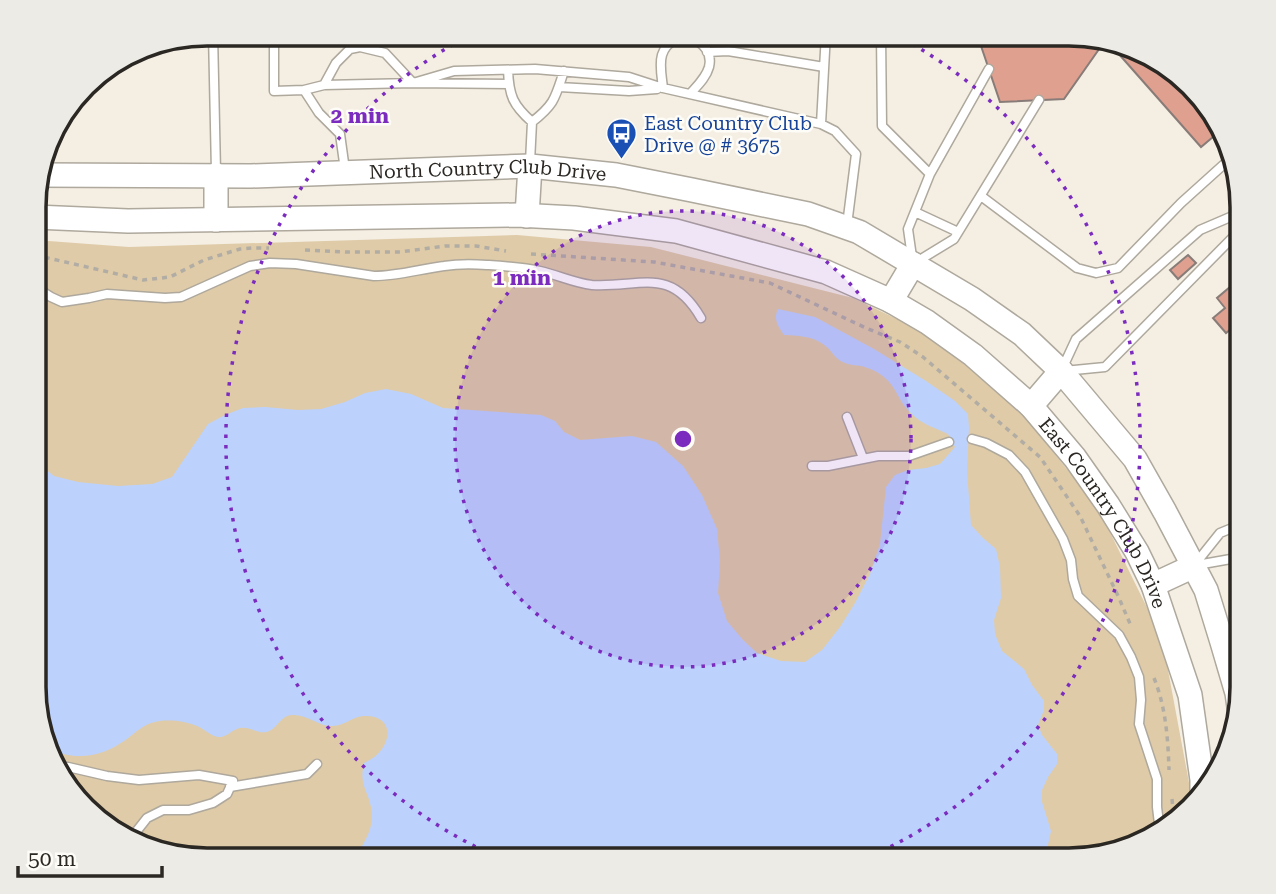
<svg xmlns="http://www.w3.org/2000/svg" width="1276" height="894" viewBox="0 0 1276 894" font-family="'Roboto Serif',serif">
<rect width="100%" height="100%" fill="#f4eee3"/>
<path fill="#dfcba7" d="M517 235 651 247 853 298 924 332 1010 398 1098 508 1162 638 1193 804 1147 843 1070 861 195 860 101 825 56 774 35 710V240L129 247Z"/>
<path fill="#bcd2fd" d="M778 309 815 317 874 349 926 381 955 401 968 414 969 428 967 471 971 525 983 538 996 549 1000 567 1001 598 994 620 995 634 1002 651 1024 669 1032 685 1044 701V710L1038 725 1042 735 1057 754V764L1048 777 1042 790V802L1051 831 1048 845 1041 861 353 860C363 845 376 827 371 807 367 788 359 785 364 763 393 751 398 714 363 716 352 717 344 726 333 726 319 727 307 714 292 715 282 715 279 725 271 730 261 737 251 726 240 728 233 729 228 736 221 737 212 738 205 729 197 726 185 721 168 719 155 722 144 724 136 732 127 739 102 757 76 762 47 748L35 710V461L54 476 78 482 118 486 152 484 172 477 208 424 225 415 243 408 265 407 298 410 321 409 345 402 365 393 386 389 411 394 443 408 541 415 555 421 564 432 580 440 632 436 656 442 683 466 702 495 717 529 720 561 718 593 727 621 743 640 757 653 781 661 805 662 822 650 840 627 855 603 870 574 880 544 886 487 895 475 908 470 926 468 940 464 955 447 948 434C933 427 918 423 907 409 898 399 896 387 885 378 879 372 869 368 861 366 856 365 850 365 845 363 837 360 834 355 829 349 816 336 801 336 784 335 778 326 773 319 778 309Z"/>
<path fill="#e0a090" stroke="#887c78" stroke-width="2" d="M407 33H452V38Z
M987 34H1081L1104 42 1064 99 1000 102 980 43Z
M1110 44 1175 69 1225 129 1227 138 1220 131 1201 147Z
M1188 255 1196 263 1178 279 1170 270Z
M1230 287 1242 302V306L1231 316 1238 323 1226 333 1213 318 1225 308 1217 298Z
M1242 387V412L1230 398Z"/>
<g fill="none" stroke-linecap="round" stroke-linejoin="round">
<defs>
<path id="lane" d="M213 33 216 172
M274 33V91L304 90 319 113 340 134 345 170
M826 33 821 124 835 131 856 154 847 225
M881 34 882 126 930 174 908 229 913 264 954 239 1039 100
M707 52 728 51 824 67
M508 70C509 96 513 105 532 122
M413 83 454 71 535 69 629 77 663 88 821 124
M324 85 336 63 350 49 360 47 385 53 413 83
M559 87 629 91 657 89
M663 88C662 78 659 65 662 55 671 26 716 38 709 67 706 78 697 86 690 94
M304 90 324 85 413 83 509 84
M530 162 532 122C555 104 555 98 564 71
M930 174 989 69
M981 196 1077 268 1096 273 1118 268 1181 203 1232 157
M915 212 958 232
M35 287 51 297 62 302 89 298 107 294 165 298 181 297 250 266 270 263 296 264 374 276C398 276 420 269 444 266 457 264 473 264 487 265 504 266 523 267 540 271 558 275 574 283 592 285 640 288 670 265 701 318
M1063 367 1076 339 1200 230 1242 212
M1064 371 1105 367 1242 228
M847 417 863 458
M972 439 986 443 1009 455 1025 472 1063 539 1071 560 1073 579 1078 596 1119 635 1131 657 1139 677 1141 700 1139 724 1157 779V807L1160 832
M812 466H828L878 456H909L949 442
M1196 563 1220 533 1242 524
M1197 565 1242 557
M54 766 68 767 107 776 139 780 199 775 233 781 227 794 213 803 189 810H163L147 818 132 837
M230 787 307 774 317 764"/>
<g id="secondary">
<path id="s1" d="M38 175 251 176 530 166 616 175 692 190 808 214 859 232 972 299 1022 334 1061 371 1135 459 1165 512 1206 590 1222 642 1237 693 1239 707"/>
<path d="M216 175V220"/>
<path d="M527 216 530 166"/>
<path id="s2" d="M35 217 128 221 518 215 574 218 676 231 826 272 891 301 927 322 973 355 1031 406 1075 458 1108 505 1137 552 1153 585 1190 695 1202 780V797"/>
<path d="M891 301 913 264"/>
<path d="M1031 406 1061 371"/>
<path d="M1153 585 1194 566"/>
</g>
</defs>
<use href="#lane" stroke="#aea89d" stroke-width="11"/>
<use href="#secondary" stroke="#aea89d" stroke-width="26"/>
<path stroke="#b2ada4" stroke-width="3.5" stroke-dasharray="5 5" stroke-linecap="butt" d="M305 250 346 252H400L445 246H476L506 251
M531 254 654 262 770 283 866 328 900 342 923 357 1040 457 1080 516 1119 598 1131 626
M35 255 143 280 170 277 204 260 240 249 252 248H269
M1154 678C1166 708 1168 739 1169 770
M1172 799 1174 819"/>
<use href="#lane" stroke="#fff" stroke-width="8"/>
<use href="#secondary" stroke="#fff" stroke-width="23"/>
</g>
<circle cx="683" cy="439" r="228" fill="#7b2cbf" fill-opacity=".12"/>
<g fill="none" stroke="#7b2cbf" stroke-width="3.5" stroke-dasharray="3.5 7">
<circle cx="683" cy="439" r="228"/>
<path d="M504 860A457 457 0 0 1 472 34M894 34A457 457 0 0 1 862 860"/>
</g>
<defs>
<symbol id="bus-pin" viewBox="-11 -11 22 30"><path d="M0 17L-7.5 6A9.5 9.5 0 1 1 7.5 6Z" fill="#1a4fb4" stroke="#fefcf7"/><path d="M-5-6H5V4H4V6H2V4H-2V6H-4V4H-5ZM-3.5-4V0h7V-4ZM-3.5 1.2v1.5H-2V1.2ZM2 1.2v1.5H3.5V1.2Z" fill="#fff"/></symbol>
</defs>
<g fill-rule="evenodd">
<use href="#bus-pin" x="604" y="116" width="35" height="47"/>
</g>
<g text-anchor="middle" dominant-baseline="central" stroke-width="5" stroke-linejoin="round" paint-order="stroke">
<g font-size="19" fill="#164399" stroke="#fefcf7" text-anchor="start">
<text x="644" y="123">East Country Club<tspan x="644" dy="22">Drive @ # 3675</tspan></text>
</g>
<g font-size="19" fill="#2b2824" stroke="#fefcf7">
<text stroke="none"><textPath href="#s1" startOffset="450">North Country Club Drive</textPath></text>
<text stroke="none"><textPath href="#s2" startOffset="1174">East Country Club Drive</textPath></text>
</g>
</g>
<path d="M0 0H1276V894H0ZM207 46H1069A161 161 0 0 1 1230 207V687A161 161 0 0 1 1069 848H207A161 161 0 0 1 46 687V207A161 161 0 0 1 207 46Z" fill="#edebe6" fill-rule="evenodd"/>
<path fill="none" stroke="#2b2824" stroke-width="3.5" d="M207 46H1069A161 161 0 0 1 1230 207V687A161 161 0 0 1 1069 848H207A161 161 0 0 1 46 687V207A161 161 0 0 1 207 46Z"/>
<circle cx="683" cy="439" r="10" fill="#7b2cbf" stroke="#fefcf7" stroke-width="3.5"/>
<g font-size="21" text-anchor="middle" font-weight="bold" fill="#7b2cbf" stroke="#fefcf7" stroke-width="5" stroke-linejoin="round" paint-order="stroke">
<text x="360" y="123">2 min</text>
<text x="522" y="285">1 min</text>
</g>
<path d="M18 866v10h144v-10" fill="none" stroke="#2b2824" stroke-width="3.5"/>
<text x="28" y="866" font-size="21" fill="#2b2824" stroke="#fefcf7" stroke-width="5" paint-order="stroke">50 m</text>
</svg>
